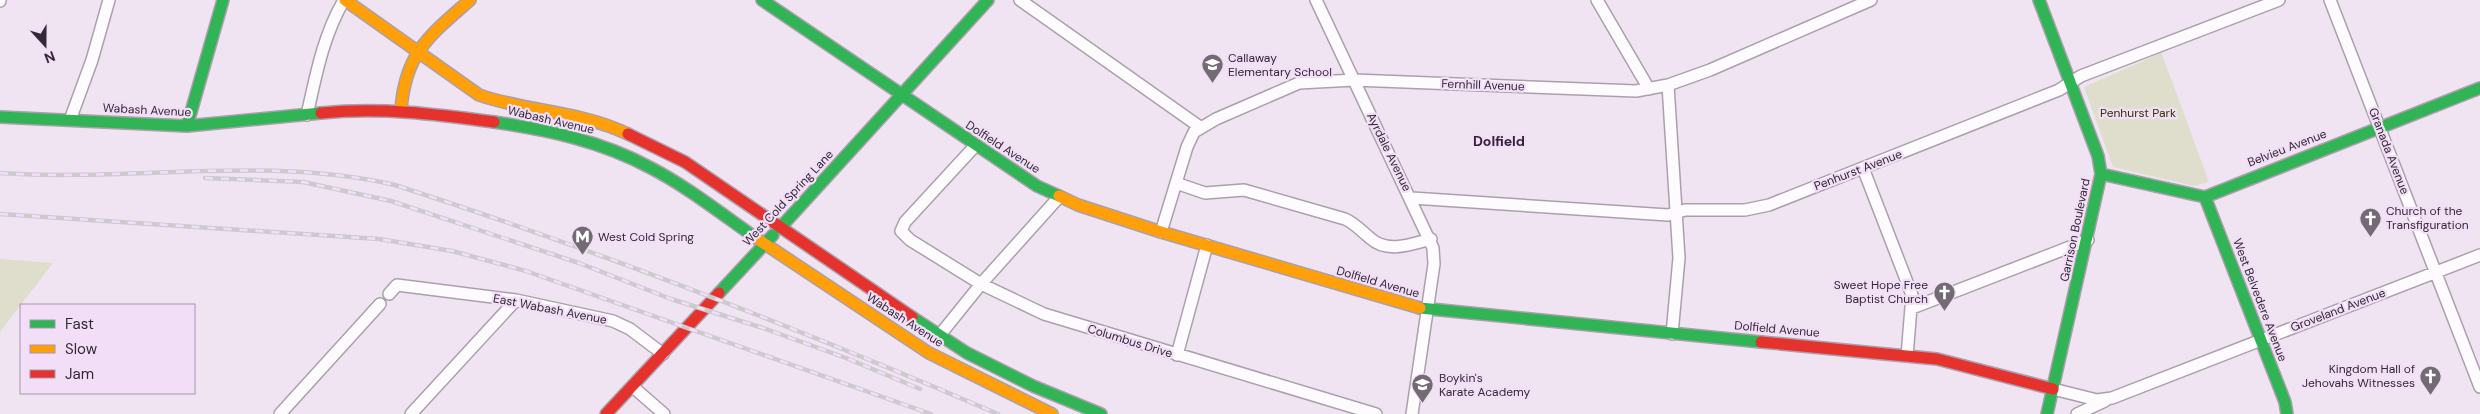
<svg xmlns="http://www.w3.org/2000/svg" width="2480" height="414" viewBox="0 0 2480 414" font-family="'DM Sans',sans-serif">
<rect width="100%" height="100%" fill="#f0e4f2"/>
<path fill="#dfdecd" d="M2161 53 2162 54 2209 182 2194 186 2113 167 2084 87Z
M0 259 53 263 0 332Z"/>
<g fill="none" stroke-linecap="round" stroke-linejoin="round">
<defs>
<path id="street" d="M1020 0 1200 127
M1316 0 1433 248 1434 264 1412 414
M1597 0 1649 89
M2330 0 2480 387
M0 1V0
M1668 85 1679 258 1672 334
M307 115C316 75 323 36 344 0
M70 120 92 60 109 0
M975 146 905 222 901 231 910 240 981 284 1044 314 1376 414
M1863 168 1912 295 1907 356
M1176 183 1205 193 1244 190 1345 219C1356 224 1361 231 1370 238 1387 254 1412 244 1431 239
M1412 198 1668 215 1685 210H1745L1769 205 2059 90 2081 76 2279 0
M1161 232 1187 147 1194 132 1216 119 1299 83 1354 80 1636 91 1668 85 1710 70 1871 0
M389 294 397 285 516 300 613 321 630 329 663 354
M1912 308 2088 240
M939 336 981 284 1059 197
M1177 355 1207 245
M633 387 664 414
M2053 389 2097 400 2112 398 2480 255
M280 414 380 304
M411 414 516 300
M2077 414 2105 401"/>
<path id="fast" d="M762 0 1037 186 1059 196
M2039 0 2098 156 2101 174 2047 414
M0 117 187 126 321 113
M494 122C549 130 601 141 651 168 686 186 723 215 756 238
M187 126 223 0
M2101 174 2205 197 2480 88
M2205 197 2285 402 2287 414
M780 228 988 0
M719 293 773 235
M1420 308 1761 342
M912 317 967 353 1033 386 1101 414"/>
<path id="slow" d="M345 0 479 95C528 112 580 111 628 134
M401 110C405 53 430 35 470 0
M1059 196 1078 205 1161 232 1420 308
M756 238 929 353 1052 414"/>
<path id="jam" d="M321 113C380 107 435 114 494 122
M628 134 685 162 912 317
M1761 342 1937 359 2053 389
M606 414 719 293"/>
</defs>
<use href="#street" stroke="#aaa0ac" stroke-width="14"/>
<use href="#fast" stroke="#aaa0ac" stroke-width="14"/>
<use href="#slow" stroke="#aaa0ac" stroke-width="14"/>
<use href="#jam" stroke="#aaa0ac" stroke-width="14"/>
<use href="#street" stroke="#fdfbfd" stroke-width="11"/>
<use href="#fast" stroke="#30b455" stroke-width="11"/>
<use href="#slow" stroke="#ff9f0a" stroke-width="11"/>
<use href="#jam" stroke="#e5322d" stroke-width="11"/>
<defs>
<path id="rail" d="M0 173C133 182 264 155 395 185 600 251 800 329 998 414
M205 178 303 182 391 201 579 263 671 299 763 328 846 358 920 389
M0 214 379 239 452 251 526 271 931 414"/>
</defs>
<use href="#rail" stroke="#cdcace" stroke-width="4.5"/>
<use href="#rail" stroke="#f3def8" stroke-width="2.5" stroke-dasharray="8" stroke-linecap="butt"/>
</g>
<defs>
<symbol id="school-pin" viewBox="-11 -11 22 30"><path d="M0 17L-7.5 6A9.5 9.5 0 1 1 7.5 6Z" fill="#746a76" stroke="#f3def8"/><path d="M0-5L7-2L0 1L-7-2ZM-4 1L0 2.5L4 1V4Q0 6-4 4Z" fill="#fff"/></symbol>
<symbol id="church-pin" viewBox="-11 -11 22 30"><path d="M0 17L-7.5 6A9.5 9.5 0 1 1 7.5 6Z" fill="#746a76" stroke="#f3def8"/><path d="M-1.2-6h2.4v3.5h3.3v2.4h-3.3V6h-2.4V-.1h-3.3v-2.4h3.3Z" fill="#fff"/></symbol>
<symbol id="metro-pin" viewBox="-11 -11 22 30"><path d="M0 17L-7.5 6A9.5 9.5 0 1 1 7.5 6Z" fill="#746a76" stroke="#f3def8"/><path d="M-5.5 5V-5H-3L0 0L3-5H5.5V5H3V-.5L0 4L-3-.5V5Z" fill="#fff"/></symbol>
</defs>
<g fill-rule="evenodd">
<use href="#school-pin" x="1200" y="52" width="25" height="34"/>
<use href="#church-pin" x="2358" y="206" width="25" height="34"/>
<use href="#metro-pin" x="570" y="224" width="25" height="34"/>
<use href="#church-pin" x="1932" y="280" width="25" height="34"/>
<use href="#church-pin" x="2418" y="364" width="25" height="34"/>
<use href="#school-pin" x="1410" y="372" width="25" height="34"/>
</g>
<g text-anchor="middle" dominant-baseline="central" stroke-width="4.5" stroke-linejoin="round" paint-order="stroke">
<g font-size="12" fill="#312933" stroke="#f3def8" text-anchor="start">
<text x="1228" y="58">Callaway<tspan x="1228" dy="14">Elementary School</tspan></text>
<text x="2386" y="211">Church of the<tspan x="2386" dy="14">Transfiguration</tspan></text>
<text x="598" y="237">West Cold Spring</text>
<text x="1928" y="285" text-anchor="end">Sweet Hope Free<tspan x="1928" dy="14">Baptist Church</tspan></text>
<text x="2415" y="369" text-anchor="end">Kingdom Hall of<tspan x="2415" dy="14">Jehovahs Witnesses</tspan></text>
<text x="1439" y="378">Boykin's<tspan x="1439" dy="14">Karate Academy</tspan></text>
</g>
<g font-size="12" fill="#312933" stroke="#f3def8">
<text transform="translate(1483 85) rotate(2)">Fernhill Avenue</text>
<text transform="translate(147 110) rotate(3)">Wabash Avenue</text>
<text transform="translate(551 120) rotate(13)">Wabash Avenue</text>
<text transform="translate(1003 147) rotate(33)">Dolfield Avenue</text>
<text transform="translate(2287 148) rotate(-21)">Belvieu Avenue</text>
<text transform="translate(2389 151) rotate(69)">Granada Avenue</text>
<text transform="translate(1389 152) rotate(64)">Ayrdale Avenue</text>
<text transform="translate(1858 170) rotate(-21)">Penhurst Avenue</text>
<text transform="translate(788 198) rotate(-47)">West Cold Spring Lane</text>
<text transform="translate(2075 230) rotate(-78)">Garrison Boulevard</text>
<text transform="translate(1378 282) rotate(16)">Dolfield Avenue</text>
<text transform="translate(2260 300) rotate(69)">West Belvedere Avenue</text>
<text transform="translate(550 309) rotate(11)">East Wabash Avenue</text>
<text transform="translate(2338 310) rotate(-21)">Groveland Avenue</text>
<text transform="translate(905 320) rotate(33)">Wabash Avenue</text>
<text transform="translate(1777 329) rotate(5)">Dolfield Avenue</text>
<text transform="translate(1130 341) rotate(17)">Columbus Drive</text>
</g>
<g font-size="12" fill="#2f3500" stroke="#f3def8">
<text x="2138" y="113">Penhurst Park</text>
</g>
<g font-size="14" font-weight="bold" fill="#342337" stroke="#f3def8">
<text x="1499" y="141">Dolfield</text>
</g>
</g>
<rect x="20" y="304" width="175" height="90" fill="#f3def8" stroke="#a596a9"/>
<rect x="30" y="320" width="25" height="8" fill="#30b455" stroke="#a596a9"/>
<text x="65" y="329" font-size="15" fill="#312933">Fast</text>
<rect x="30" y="345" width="25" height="8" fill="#ff9f0a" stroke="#a596a9"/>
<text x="65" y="354" font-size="15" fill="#312933">Slow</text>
<rect x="30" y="370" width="25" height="8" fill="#e5322d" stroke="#a596a9"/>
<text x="65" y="379" font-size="15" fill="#312933">Jam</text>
<g transform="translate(45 45) rotate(159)" stroke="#f3def8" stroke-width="4" paint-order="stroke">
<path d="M0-4L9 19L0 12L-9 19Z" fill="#312933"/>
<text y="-8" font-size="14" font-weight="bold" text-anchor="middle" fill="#312933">N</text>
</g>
</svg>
